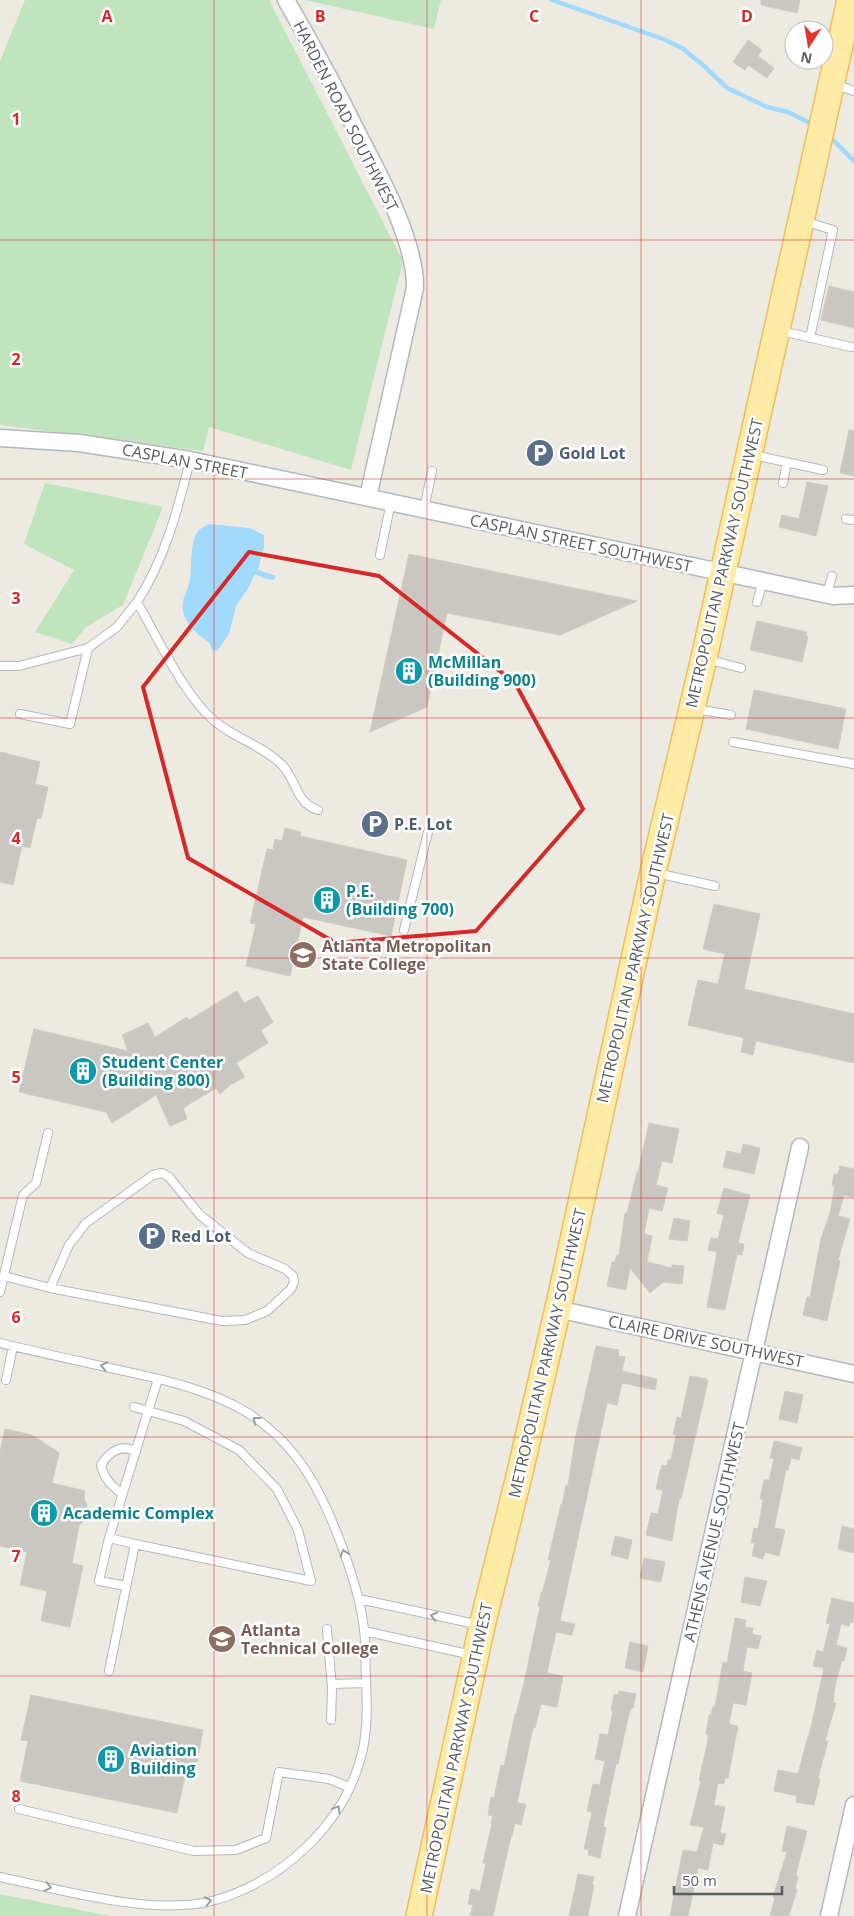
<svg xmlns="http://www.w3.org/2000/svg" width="854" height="1916" viewBox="0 0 854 1916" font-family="'Open Sans',sans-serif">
<rect width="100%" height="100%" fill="#edeae1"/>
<path fill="#c0e4be" d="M25 0H269L403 261 351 470 209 427 203 451 0 425V61Z
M305 0H441L434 29Z
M45 483 163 507 123 605 86 627 72 644 35 632 74 570 24 544Z
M0 1894 110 1916H0Z"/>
<path fill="#a1dafd" d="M209 524 250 528 264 535V547L258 570 276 576 274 580 263 578 255 574 247 590 236 606 229 634 217 651 212 650 209 642C196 634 180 620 183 602 184 594 189 587 190 580 192 566 189 542 199 530 201 528 206 526 209 524Z"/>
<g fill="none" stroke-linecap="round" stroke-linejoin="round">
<path stroke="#a1dafd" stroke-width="4.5" d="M552 0 663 39 682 48 704 66 727 88 767 107 788 112 814 125
M828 135 854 161"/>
</g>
<path fill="#cac6c1" stroke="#d1cbc0" d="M761 0H800L797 13 761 5Z
M748 40 762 50 758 56 774 68 767 78 748 65 745 70 733 62Z
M829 286 854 292V328L821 320Z
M849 430 854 431V476L840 473Z
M807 482 828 486 816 536 779 527 782 515 799 519Z
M409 554 637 601 560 635 447 613 427 707 370 732Z
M757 621 807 632 806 636H808L802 662 750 650Z
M754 690 846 709 838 749 746 729Z
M0 752 40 762 35 784 48 787 41 819 37 818 30 848 22 846 13 885 0 882Z
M285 828 301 832 300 836 407 860 391 936 303 917 290 976 246 966 256 924 250 923 267 849 273 850 275 839 282 841Z
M714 904 760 914 744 989 854 1014V1063L756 1041 753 1055 741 1052 744 1038 688 1025 698 980 718 984 725 954 703 949Z
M237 991 244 1003 258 996 273 1022 261 1030 268 1043 236 1063 245 1077 230 1085 220 1094 216 1088 183 1108 187 1119 170 1126 156 1095 112 1123 106 1112 19 1092 34 1029 128 1051 122 1035 148 1023 155 1037 187 1017 189 1020Z
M649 1123 679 1129 672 1163 662 1161 656 1185 668 1188 662 1211 649 1208 644 1234 652 1236 647 1262 672 1268V1265L684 1266 682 1284 663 1282 650 1293 630 1268 626 1290 607 1286 612 1262H615L617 1255H619L625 1213H627L637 1172 638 1173Z
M743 1144 760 1148 754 1174 723 1167 727 1151 741 1154Z
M840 1166 854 1169V1197L844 1195 838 1216 850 1219 838 1260 840 1261 827 1321 803 1315 807 1297H810L821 1239 830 1213 835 1186H832L834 1174H838Z
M724 1188 750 1195 738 1243 744 1244 742 1255 737 1254 725 1310 707 1307 717 1252 708 1250 711 1238 718 1239 724 1215 717 1213Z
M674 1218 690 1221 687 1241 669 1239Z
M596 1346 619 1350 618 1356 625 1357 622 1371 657 1379 655 1390 622 1383 617 1405 607 1403 560 1621 575 1624 572 1635 556 1632 547 1673 563 1676 557 1707 541 1704 535 1728H533L517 1803 526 1804 521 1825 515 1823 512 1836H511L493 1916H470L473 1905 468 1904 471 1889 480 1891 486 1863H483L492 1823H491L493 1816 488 1815 491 1797 494 1798 501 1765 504 1766 515 1714H516L524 1683 540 1607 538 1606 541 1593H542L551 1560H548L561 1504 562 1505 566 1485 568 1486 575 1440Z
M690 1376 707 1379 708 1381 681 1499H679L672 1541 646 1535 651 1513 658 1514 663 1490 656 1489 660 1470H661L662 1465 667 1466 668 1460H671L676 1435 673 1434 677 1417 681 1418Z
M785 1391 803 1395 797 1423 779 1419Z
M5 1429 32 1435 55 1450 59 1453 52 1483 85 1491 84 1499 87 1505V1514L84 1520 79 1526 72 1563 83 1566 70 1627 41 1621 47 1591 20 1585 27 1552 0 1546V1451Z
M776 1441 802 1448 799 1460 791 1458 788 1470H786L774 1528 785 1530 779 1556 765 1552 763 1559 752 1556 755 1543H751L754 1528 758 1529 762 1507 763 1499H760L764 1480H769L774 1459 770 1458 774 1442Z
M842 1526 854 1529V1553L838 1549Z
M615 1536 632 1540 628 1559 611 1555Z
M644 1558 665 1562 661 1582 640 1578Z
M745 1577 767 1581 760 1606 741 1602Z
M832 1598 854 1603V1616L852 1623 850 1622 849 1626 841 1624 836 1645 847 1648 844 1661 842 1660 835 1686 833 1703H836L825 1741H828L818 1778 820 1779 814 1805H812L796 1802 797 1796 774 1791 778 1770 798 1774 808 1736H809L824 1668 813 1666 817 1650 823 1652 830 1624 826 1623Z
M735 1618 746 1620 745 1627 753 1628 752 1634 761 1636 758 1649 747 1647 743 1671 752 1673 746 1705 733 1703 729 1724 738 1726 728 1778H725L724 1784 718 1783 714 1805 725 1807 720 1833 726 1834 723 1845 713 1843 708 1870 698 1868 688 1916H670L683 1850 697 1852 704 1827 690 1825 701 1781 699 1780 708 1740V1735L706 1734 709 1715H711L713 1707H715L723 1662 727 1663Z
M630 1642 648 1646 643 1672 625 1668Z
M619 1691 636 1694 633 1708H631L628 1718 618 1764H616L603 1827 606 1828 600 1858 588 1855 589 1850 584 1849 592 1812 587 1811 593 1784 600 1785 605 1761 595 1759 600 1734 608 1735 613 1711H611L614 1694 618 1695Z
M31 1695 203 1730 194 1778 185 1776 177 1813 20 1781 28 1741 21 1740Z
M787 1826 807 1831 796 1874 798 1877 795 1889 797 1890 789 1916H770L775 1898 773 1897 787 1852 782 1851Z
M578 1874 594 1877 592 1885H594L588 1916H569Z"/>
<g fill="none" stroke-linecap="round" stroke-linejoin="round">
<defs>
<path id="service" d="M834 84 854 91
M804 221 833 230 810 338
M781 331 851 347
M753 455 823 470
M190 460C178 509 165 559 137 602 158 638 185 698 217 723 237 739 263 746 281 764 297 779 295 803 318 810
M783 483 787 462
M424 509 432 471
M846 519 854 520
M380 555 391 502
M827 594 832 576
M757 602 763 581
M706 659 741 668
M0 666H19L88 648
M696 709 731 715
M20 714 70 724 88 648 117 627 137 602
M733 742 854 764
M656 873 715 886
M404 930 428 832
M4 1276 50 1288 222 1321 245 1320 267 1311 291 1289 294 1282 293 1276 285 1269 248 1253 200 1215 169 1177 162 1173 153 1175 86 1223 69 1245 50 1288
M0 1292 23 1195 36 1183 48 1133
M0 1343C37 1352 74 1360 110 1368 157 1378 207 1388 248 1413 300 1446 324 1496 344 1552 353 1577 361 1603 364 1629 366 1645 365 1662 366 1678 367 1703 368 1728 362 1753 345 1824 282 1882 212 1901 152 1916 61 1890 0 1877
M6 1380 13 1346
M134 1407 184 1421 239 1450 277 1489 298 1530 311 1581 135 1544
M122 1494C111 1485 104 1479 101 1465 109 1452 121 1443 136 1452
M126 1586 99 1581 109 1538 158 1379
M359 1599 480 1625
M327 1629 332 1688 331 1720
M364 1631 472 1655
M109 1671 135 1544 109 1538
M332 1684 366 1683
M19 1809 194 1851 236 1850 266 1838 279 1772 329 1779 349 1787"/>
<path id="minor" d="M286 0C312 45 337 91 360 138 381 178 416 243 415 288L368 497
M0 438 79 443 190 460 763 581 833 596 854 595
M557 1309 854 1374
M627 1916 800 1147
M829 1916 854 1805"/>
<path id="primary" d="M419 1916 482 1626 520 1472 561 1295 653 872 704 658 850 0"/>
</defs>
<use href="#service" stroke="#b4b8bc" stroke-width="10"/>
<use href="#minor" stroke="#b4b8bc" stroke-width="19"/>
<use href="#primary" stroke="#eebd59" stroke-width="28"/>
<use href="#service" stroke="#fff" stroke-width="8"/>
<use href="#minor" stroke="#fff" stroke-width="16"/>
<use href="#primary" stroke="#fdeba6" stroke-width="25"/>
</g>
<defs><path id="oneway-chevron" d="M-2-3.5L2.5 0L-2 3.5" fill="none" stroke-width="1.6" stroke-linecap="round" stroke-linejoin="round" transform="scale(1.25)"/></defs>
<g stroke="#9c9ea1">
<use href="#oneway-chevron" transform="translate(104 1366) rotate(-168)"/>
<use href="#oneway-chevron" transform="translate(256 1420) rotate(-143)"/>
<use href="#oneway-chevron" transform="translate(344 1553) rotate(-109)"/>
<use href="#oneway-chevron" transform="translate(434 1616) rotate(-168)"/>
<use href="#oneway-chevron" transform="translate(337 1809) rotate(-59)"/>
<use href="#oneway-chevron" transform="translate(48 1887) rotate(12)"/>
<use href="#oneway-chevron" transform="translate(208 1901) rotate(-12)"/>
</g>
<path fill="none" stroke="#d62828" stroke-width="4" stroke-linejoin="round" d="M249 552 379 576 515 683 583 809 476 931 336 943 188 858 143 687Z"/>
<path fill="none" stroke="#d62828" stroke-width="1" stroke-opacity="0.55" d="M214 0V1916M427 0V1916M641 0V1916M0 240H854M0 479H854M0 718H854M0 958H854M0 1198H854M0 1437H854M0 1676H854"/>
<defs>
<symbol id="parking-disc" viewBox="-11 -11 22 22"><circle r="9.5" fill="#5c6f8a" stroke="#fff"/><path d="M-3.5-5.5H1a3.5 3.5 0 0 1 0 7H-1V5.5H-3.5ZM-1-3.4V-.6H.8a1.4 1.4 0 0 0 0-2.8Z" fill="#fff"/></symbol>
<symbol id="building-disc" viewBox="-11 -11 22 22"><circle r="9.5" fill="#0f9aa8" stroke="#fff"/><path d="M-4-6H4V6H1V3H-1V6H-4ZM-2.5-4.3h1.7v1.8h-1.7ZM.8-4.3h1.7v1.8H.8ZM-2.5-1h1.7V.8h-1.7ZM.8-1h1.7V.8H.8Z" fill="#fff"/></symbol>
<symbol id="university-disc" viewBox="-11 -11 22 22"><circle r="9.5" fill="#8d6e63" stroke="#fff"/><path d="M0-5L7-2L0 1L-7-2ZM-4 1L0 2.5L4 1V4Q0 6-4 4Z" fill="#fff"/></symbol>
</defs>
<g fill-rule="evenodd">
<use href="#parking-disc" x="524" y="437" width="32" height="32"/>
<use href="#building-disc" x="393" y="655" width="32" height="32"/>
<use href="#parking-disc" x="359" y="808" width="32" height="32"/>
<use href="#building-disc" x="311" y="884" width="32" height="32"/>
<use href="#university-disc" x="287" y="939" width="32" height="32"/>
<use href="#building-disc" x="67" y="1055" width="32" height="32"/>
<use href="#parking-disc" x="136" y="1220" width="32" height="32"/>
<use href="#building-disc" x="28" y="1497" width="32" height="32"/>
<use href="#university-disc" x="206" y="1623" width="32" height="32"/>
<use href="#building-disc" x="95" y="1743" width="32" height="32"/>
</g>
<g text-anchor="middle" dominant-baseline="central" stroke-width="5" stroke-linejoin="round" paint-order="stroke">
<g font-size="16" fill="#5a5e62" stroke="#fff">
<text transform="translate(346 116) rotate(63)">HARDEN ROAD SOUTHWEST</text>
<text transform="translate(185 461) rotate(11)">CASPLAN STREET</text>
<text transform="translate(581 543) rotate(12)">CASPLAN STREET SOUTHWEST</text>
<text transform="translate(724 563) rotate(-77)">METROPOLITAN PARKWAY SOUTHWEST</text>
<text transform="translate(635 958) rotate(-77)">METROPOLITAN PARKWAY SOUTHWEST</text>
<text transform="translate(706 1341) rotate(12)">CLAIRE DRIVE SOUTHWEST</text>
<text transform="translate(547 1353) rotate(-77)">METROPOLITAN PARKWAY SOUTHWEST</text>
<text transform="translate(714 1532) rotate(-77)">ATHENS AVENUE SOUTHWEST</text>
<text transform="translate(456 1748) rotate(-78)">METROPOLITAN PARKWAY SOUTHWEST</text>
</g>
<g font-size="16" font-weight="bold" fill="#4e5e75" stroke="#fff" text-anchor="start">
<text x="559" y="453">Gold Lot</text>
<text x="394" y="824">P.E. Lot</text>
<text x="171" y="1236">Red Lot</text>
</g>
<g font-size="16" font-weight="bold" fill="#0d838f" stroke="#fff" text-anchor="start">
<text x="428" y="662">McMillan<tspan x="428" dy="18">(Building 900)</tspan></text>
<text x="346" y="891">P.E.<tspan x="346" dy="18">(Building 700)</tspan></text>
<text x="102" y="1062">Student Center<tspan x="102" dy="18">(Building 800)</tspan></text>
<text x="63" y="1513">Academic Complex</text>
<text x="130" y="1750">Aviation<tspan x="130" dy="18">Building</tspan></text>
</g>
<g font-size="16" font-weight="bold" fill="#785e54" stroke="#fff" text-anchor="start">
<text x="322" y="946">Atlanta Metropolitan<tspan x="322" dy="18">State College</tspan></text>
<text x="241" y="1630">Atlanta<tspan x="241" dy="18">Technical College</tspan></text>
</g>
</g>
<g font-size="16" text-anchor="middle" font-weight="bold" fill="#d62828" stroke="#fff" stroke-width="5" stroke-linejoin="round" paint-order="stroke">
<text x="107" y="22">A</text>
<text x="320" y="22">B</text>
<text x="534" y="22">C</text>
<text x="747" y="22">D</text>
<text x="16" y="125">1</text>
<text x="16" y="365">2</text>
<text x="16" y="604">3</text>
<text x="16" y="844">4</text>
<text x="16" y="1083">5</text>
<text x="16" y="1323">6</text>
<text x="16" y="1562">7</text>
<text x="16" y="1802">8</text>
</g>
<g transform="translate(809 45) rotate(192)"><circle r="24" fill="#ffffff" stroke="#bdbfc0"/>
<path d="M0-4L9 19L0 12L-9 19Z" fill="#e5342f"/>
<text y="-8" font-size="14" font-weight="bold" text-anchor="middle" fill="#5a5e62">N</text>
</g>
<path d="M674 1886v8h108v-8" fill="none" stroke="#5a5e62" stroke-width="2.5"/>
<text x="682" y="1886" font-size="15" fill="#5a5e62" stroke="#ffffff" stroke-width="4" paint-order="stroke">50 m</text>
</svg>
